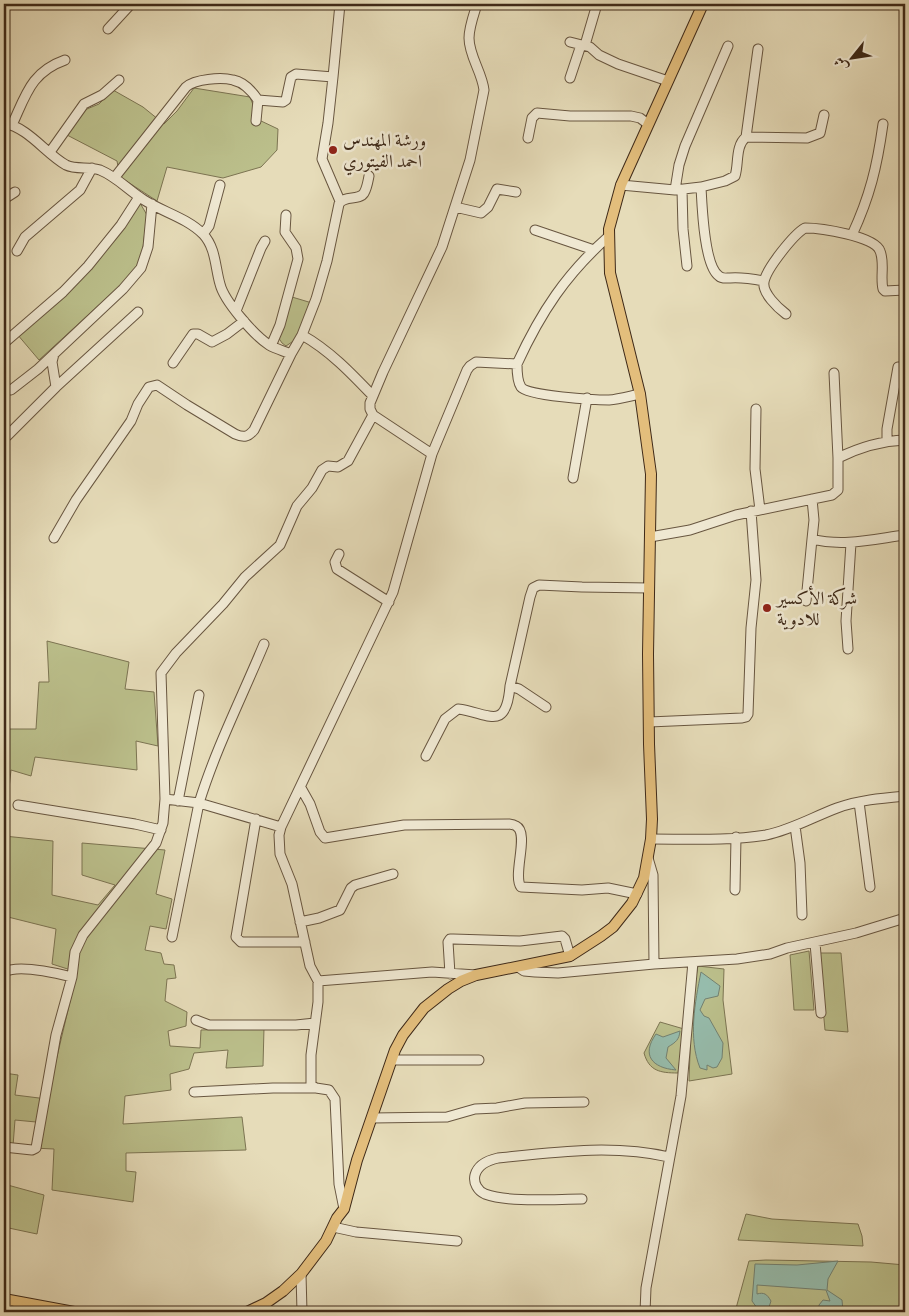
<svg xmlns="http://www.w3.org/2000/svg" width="909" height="1316" viewBox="0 0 909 1316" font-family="'Libre Bodoni',Amiri,serif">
<rect width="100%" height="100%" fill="#e6dcb9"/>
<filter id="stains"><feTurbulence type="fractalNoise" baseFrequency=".004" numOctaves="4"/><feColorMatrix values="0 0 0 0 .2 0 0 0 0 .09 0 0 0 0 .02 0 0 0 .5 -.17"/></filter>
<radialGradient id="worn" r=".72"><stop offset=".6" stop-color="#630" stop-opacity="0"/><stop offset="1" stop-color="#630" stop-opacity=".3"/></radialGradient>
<path fill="#bbbf8b" stroke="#7c7452" d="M194 88 250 97 259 120 278 129 277 150 261 167 223 178 167 167 157 201 120 177 117 161 67 135 82 111 99 104 113 90 143 107 164 124 177 111Z
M140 203 147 215 141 264 136 271 39 360 17 334 45 313 138 204Z
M292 297 312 303 298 338 286 346 282 343 278 337 285 322Z
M47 641 129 662 125 689 154 692 158 746 136 741 137 770 35 757 31 776 11 770 4 836 53 841 52 895 98 905 115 885 82 875V843L165 850 156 894 172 899 166 929 150 926 145 950 161 953 164 964 174 965 176 978 167 979 165 1001 187 1012 186 1026 168 1031 170 1046 200 1048 201 1030 264 1028 263 1066 226 1068 228 1050 194 1053 189 1069 170 1074 171 1090 125 1096 123 1124 242 1117 246 1150 126 1153V1171L136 1172 133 1202 52 1190 54 1149 33 1148 36 1122 15 1120 13 1146 5 1142 4 1145V1073L18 1075 15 1095 47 1099 77 972 52 964 56 929 4 916V729H36L39 682H49Z
M809 951 814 1010H794L790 955Z
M818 953H841L848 1032 825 1030Z
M698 966 724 969 723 1000 732 1074 689 1081 692 997Z
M660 1022 684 1029 678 1073C660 1073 649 1071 644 1053Z
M4 1184 44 1195 37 1234 4 1227Z
M746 1214 772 1219 858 1224 862 1236 863 1246 738 1240Z
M766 1260 871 1262 905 1265 902 1312H735L749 1261Z"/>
<path fill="#96bcac" stroke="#738171" d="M701 972 720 986 718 996 705 999 700 1010 704 1016 709 1018 723 1043 722 1058 717 1067 713 1068 707 1065V1070L700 1068C688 1038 695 1002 701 972Z
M680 1031C679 1040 676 1042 668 1047L666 1058 676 1070C652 1068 641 1055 656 1034L663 1037Z
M838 1261 828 1279 827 1290 842 1300 843 1311 823 1312 819 1310V1305L823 1300 830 1301 826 1290 757 1285V1294C764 1292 767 1294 771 1301L769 1307 764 1312 757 1308 752 1301 755 1264 797 1265Z"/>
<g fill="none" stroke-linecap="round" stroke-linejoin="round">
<defs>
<path id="minor" d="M108 29 131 4
M570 42 590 47 599 55 618 64 668 81
M585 45 597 4
M333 77 328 123 322 159 340 201
M570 78 581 45
M258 100 283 102 286 100 291 77 296 74 333 77 340 4
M4 123C29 128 45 153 66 165 76 170 89 166 100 170 117 177 128 190 144 200 163 212 187 218 203 234 216 248 215 267 220 284 224 301 254 335 269 345 276 349 284 351 291 354L302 335C329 350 351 373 372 395
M12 125C26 95 31 72 65 60
M746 137 758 49
M528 138 532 118 537 113 570 116H631L640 118 648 124
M50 152 84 104 102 95 119 80
M115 177 186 87C195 79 221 77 233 80 243 82 252 91 258 100L256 121
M621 185 675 190 701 187C702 205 704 266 719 276 722 279 726 278 730 278 741 277 753 279 764 281
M701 187 725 181 735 176C739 164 735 146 746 137L807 138 820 133 824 115
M675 190 679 165 685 146 728 46
M682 190 683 229 687 266
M4 199 15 192
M455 207 481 213 488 207 497 189 516 192
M535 230 594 250
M203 234 209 226 220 185
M852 235C870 196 877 167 883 124
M17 251 25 237 80 190 92 168
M236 311 261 248 265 241
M786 314C778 308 762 293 764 282 766 269 794 234 805 228 820 228 875 236 880 251 885 263 880 277 883 289L885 291 905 290
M302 335 316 299 327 261 339 204C344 195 359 201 364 193 367 188 368 181 369 176
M4 343 63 292 88 266 121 225 139 197
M271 346 280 325 298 259 296 248 285 232 286 215
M54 354 52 362 56 387 138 312
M173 363 193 334H198L212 342 227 334 244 321
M517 364C541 312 566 274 609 236
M834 373 838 458
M11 390 38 369 123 289 141 268 148 247 152 204
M756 409 755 469 760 510
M7 436 56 387
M887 440V429L898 367
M432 454 373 415 370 409V403L383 372 442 247 470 160 484 90C482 72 469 56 469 38 469 27 474 14 477 4
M573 478 587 398
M812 499 814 520 812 539C843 547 874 539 905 535
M650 537 690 530 736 515 832 495 838 490V458C860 447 880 441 905 440
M54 538 76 500 131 421 138 404 149 387 157 385 187 405 235 434C244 438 248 437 254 430L291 354
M339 554 335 562 337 569 389 602
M806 601 812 539
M848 649 846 621 851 543
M546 707 519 689 510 686 530 597 533 588 539 585 582 587 649 588
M649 722 742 718 746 717 748 714 751 628 756 580 751 511
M426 756 445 719 458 709C487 712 506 734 510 686
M301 788 310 804 320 832 325 838 404 825 509 824C509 824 516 825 516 826 530 833 512 875 521 887L582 890 608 888 637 894
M165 799 161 673 176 653 223 604 245 577 280 545 297 506 312 488 322 470 328 466 338 467 348 461 373 415
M178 801 199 695
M859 802 870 887
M18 805 135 824 161 830
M256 819 236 937 241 942H305
M795 826 800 863 802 915
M651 839C688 839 730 841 766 835 791 830 813 817 837 808 859 800 883 798 905 796
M648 858 653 875 654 964
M735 890 736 837
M300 922 319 918 340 910 351 888 355 885 393 874
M172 937 199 803C216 748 242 697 264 644
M815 943 821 1013
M518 967 524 971 535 972 558 973 654 964 737 959 770 954 787 948 856 933 905 918
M4 972C19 964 56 973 72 977
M450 974 448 942 450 939H453L520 941 562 936 565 939 570 956
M318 981 432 972 476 975
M196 1020 209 1025H296L315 1023
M392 1060H479
M316 1088 311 1085V1055L318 1002V981L310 966 292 884 280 854 279 835 281 827 393 592 432 454 467 370 470 366 476 362 517 364C517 371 517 381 521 387 527 396 596 400 609 400 619 399 630 396 640 394
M194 1092 273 1088H316L329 1090 335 1099 339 1184 344 1209
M372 1118 447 1117 475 1109 497 1108 525 1103 584 1102
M4 1147 32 1150 36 1148 56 1035 72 977 75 952 83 935 156 843 163 823 165 799 199 803 281 827
M582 1199C555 1199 510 1203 485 1194 478 1191 473 1183 475 1175 478 1164 489 1160 498 1158 555 1152 613 1144 669 1157
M333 1227 356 1232 457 1241
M301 1274 302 1312
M5 1312 8 1300
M645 1312 646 1288 681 1096 693 962"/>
<path id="major" d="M4 1299 74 1312
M247 1312 266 1303 283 1291 301 1274 326 1241 337 1218 344 1209 357 1160 395 1050 403 1035 424 1008 448 989 461 981 476 975 570 956 601 936 613 927 632 903 644 878 651 839 652 819 649 744 648 654 651 474 640 394 610 273 609 229 621 185 703 4"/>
</defs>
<use href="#minor" stroke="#685640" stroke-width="11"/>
<use href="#major" stroke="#3e2918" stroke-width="12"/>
<use href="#minor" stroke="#efe8d2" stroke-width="9"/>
<use href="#major" stroke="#e3be7c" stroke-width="10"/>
</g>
<g fill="#8f2418" stroke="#efe8d2" stroke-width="2">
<circle cx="333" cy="150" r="5"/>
<circle cx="767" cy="608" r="5"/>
</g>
<g text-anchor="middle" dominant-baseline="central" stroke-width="5" stroke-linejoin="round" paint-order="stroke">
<g font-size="18" fill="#3e2918" stroke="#efe8d2" text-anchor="start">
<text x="343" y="140">ورشة المهندس<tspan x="343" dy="21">احمد الفيتوري</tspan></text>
<text x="777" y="598">شركة الأكسير<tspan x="777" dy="21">للادوية</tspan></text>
</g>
</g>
<rect width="909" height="1316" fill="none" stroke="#e6dcb9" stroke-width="20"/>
<rect x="5" y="5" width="899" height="1306" fill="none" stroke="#3e2918" stroke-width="2.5"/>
<rect x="10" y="10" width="889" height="1296" fill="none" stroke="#3e2918"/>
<g transform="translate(852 58) rotate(240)" stroke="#efe8d2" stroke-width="4" paint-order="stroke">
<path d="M0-4L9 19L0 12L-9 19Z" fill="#3e2918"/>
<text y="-8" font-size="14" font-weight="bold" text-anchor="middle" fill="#3e2918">ش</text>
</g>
<rect width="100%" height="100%" filter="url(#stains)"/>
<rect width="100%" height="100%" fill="url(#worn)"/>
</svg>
